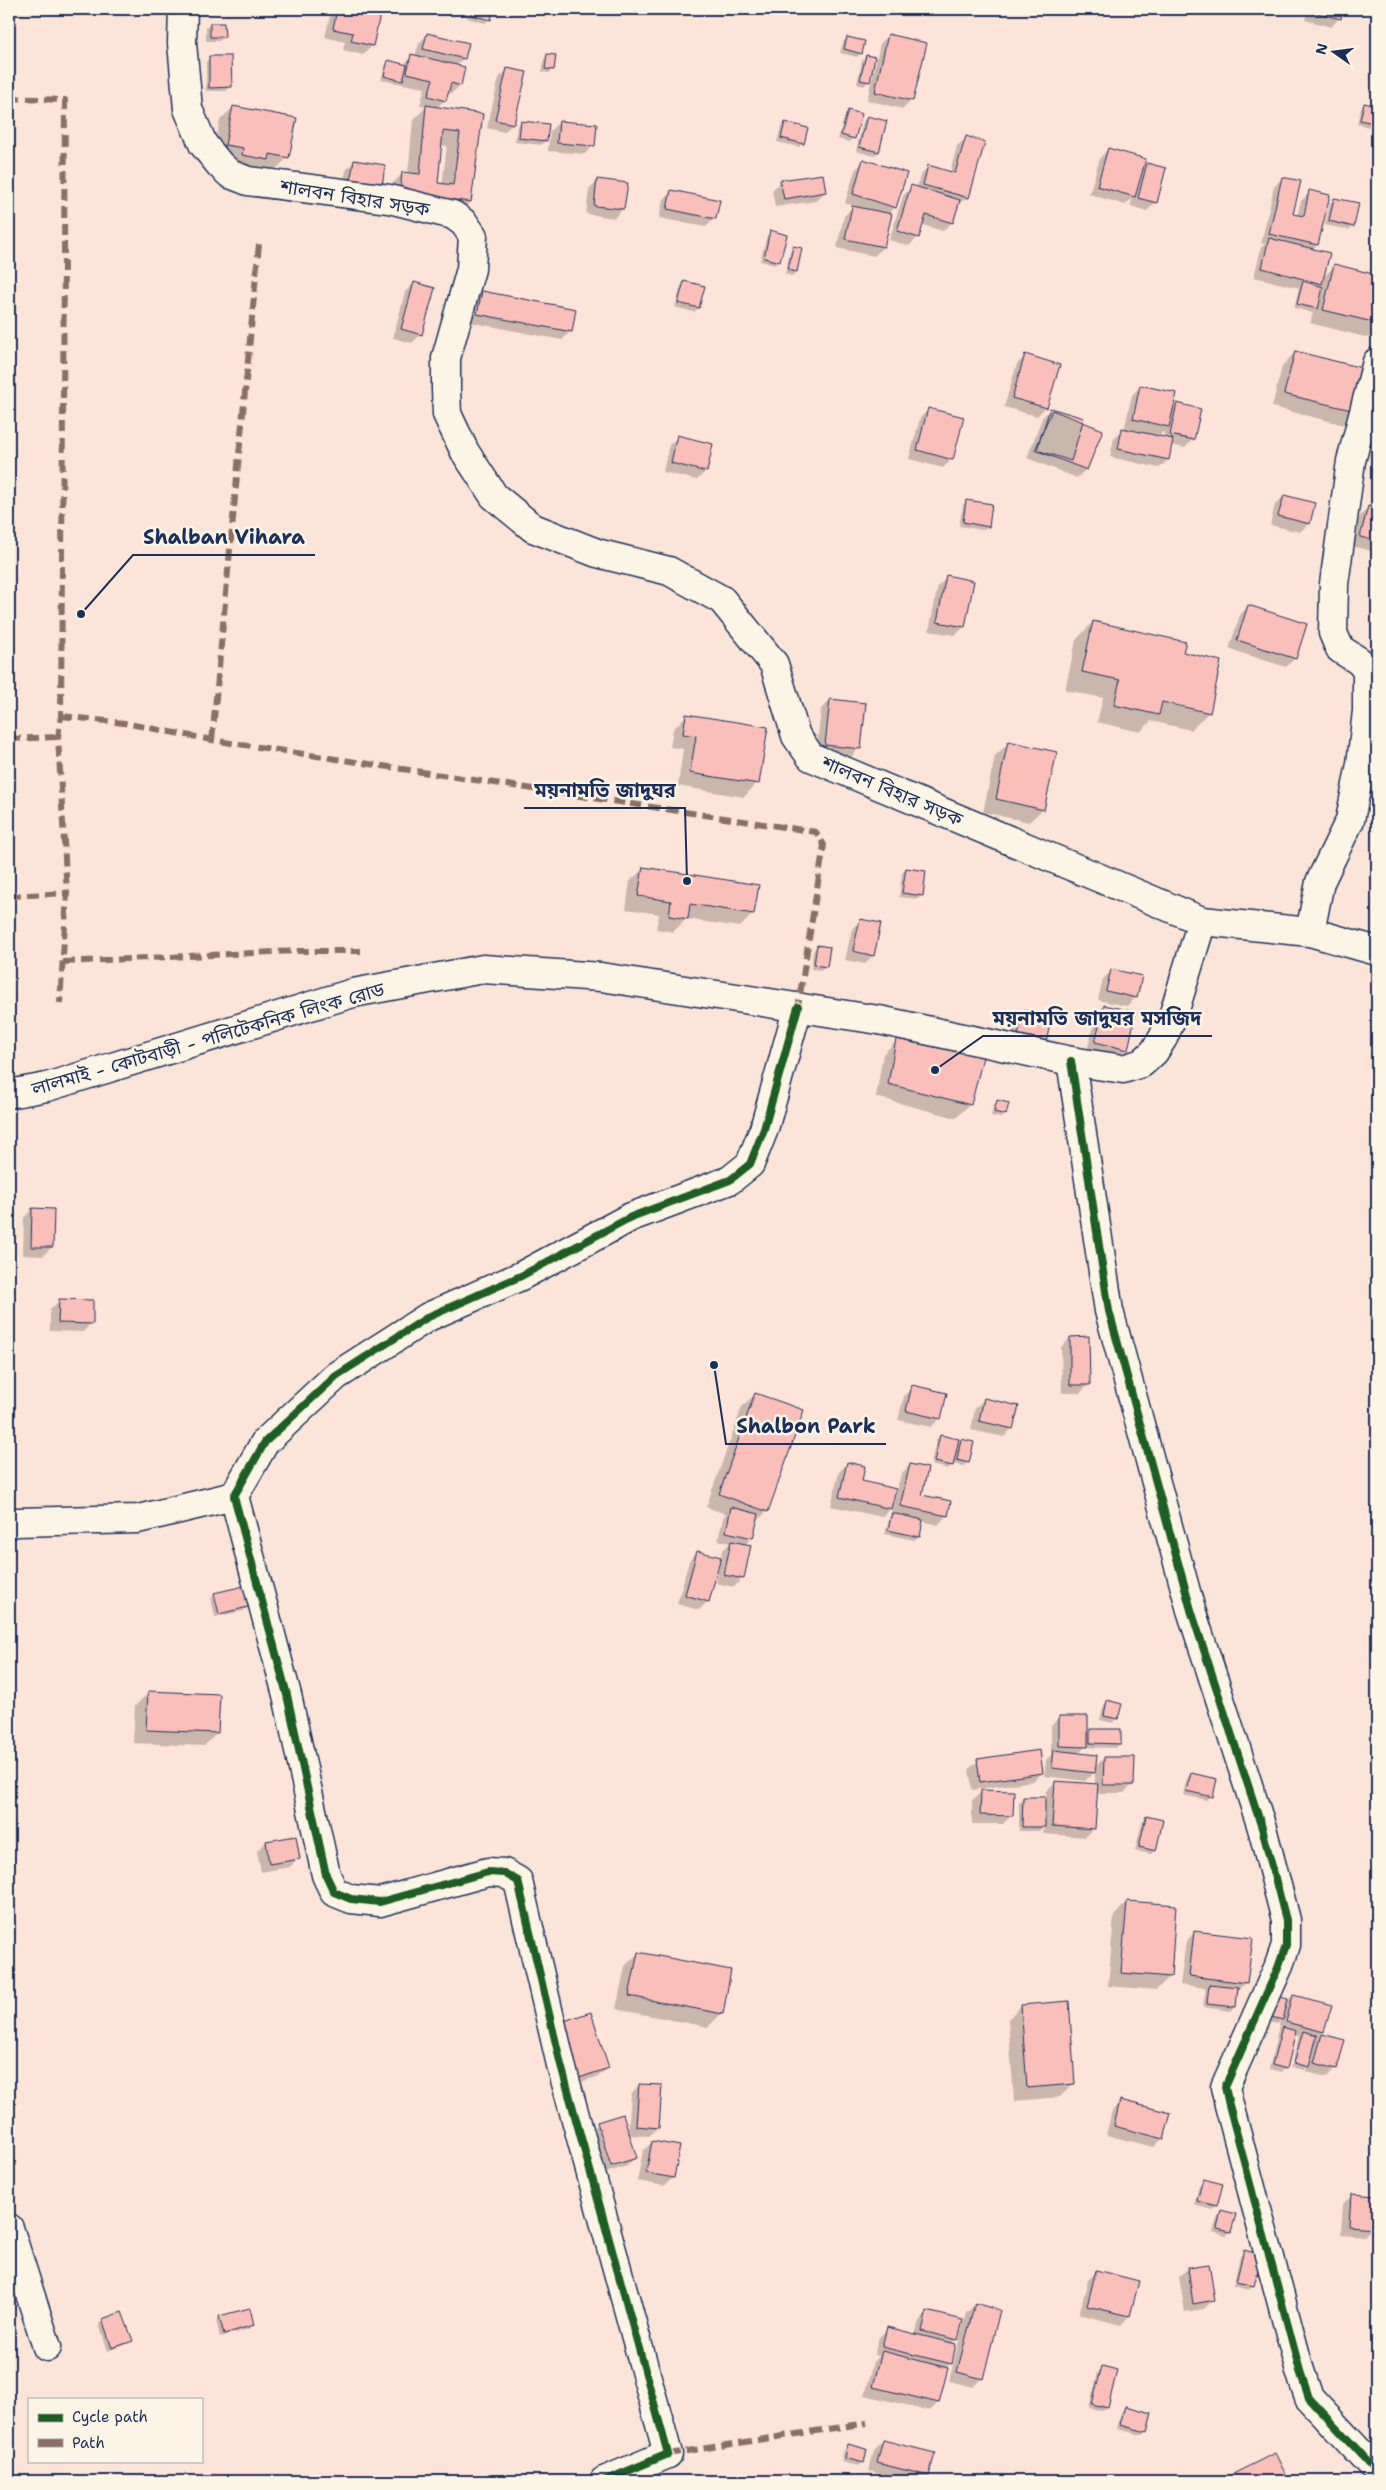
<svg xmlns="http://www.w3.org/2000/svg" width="1386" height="2490" viewBox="0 0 1386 2490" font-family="'Shantell Sans','Noto Sans Bengali',sans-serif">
<rect width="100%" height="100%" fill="#fce5d8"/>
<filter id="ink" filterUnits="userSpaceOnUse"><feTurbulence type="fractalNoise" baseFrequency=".02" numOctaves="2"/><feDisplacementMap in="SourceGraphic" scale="10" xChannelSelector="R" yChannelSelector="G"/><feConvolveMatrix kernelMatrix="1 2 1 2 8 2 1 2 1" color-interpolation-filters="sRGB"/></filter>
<g filter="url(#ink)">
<path fill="#0003" fill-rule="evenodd" d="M336 9H348L378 16 372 46 363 55 343 50 345 42 325 37 330 16Z
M470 9H492L490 19 485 23 467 18Z
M1308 9H1342L1339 18 1331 27 1305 20Z
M210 24 223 37 219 41H206V28Z
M428 34 464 58 456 66 460 85 451 94 447 93 445 100 436 108 481 115 470 202 457 215 389 187 402 174H408L413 120 427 106 420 105 425 88 381 80 385 66 389 61 403 65 412 56 415 57 419 43ZM440 145 447 146 442 185 437 184Z
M888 35 912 100 903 109 867 100 880 44Z
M847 38 861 53 857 57 840 53 843 42Z
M548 55 553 69 549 73 542 72 544 59Z
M866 57 874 58 868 82 864 86 857 84 862 61Z
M210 58 230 87 226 91H206V62Z
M508 69 513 124 504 132 487 128 499 78Z
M1365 104 1377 108V129L1357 124 1361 108Z
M233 107 288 157 275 170 259 167 254 173 212 158 220 120Z
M849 111 854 138 849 142 838 139 845 115Z
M867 117 878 152 874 156 856 151 863 121Z
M521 122 545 141 541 145 515 142 517 126Z
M559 122 594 145 585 154 548 151 550 131Z
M785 123 803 143 799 147 777 142 781 127Z
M966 138 968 197 957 205 952 222 943 231 922 225 918 237 909 246 889 240 903 196 912 187 916 188 920 176 928 167 950 173 957 146Z
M1108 149 1141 171 1147 165 1156 202 1147 211 1130 206 1133 198 1125 205 1089 194 1100 158Z
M355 161 384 166 342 190 346 170Z
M864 161 895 207 888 215 883 247 874 256 837 248 844 216 854 206 845 203 855 170Z
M1282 178 1292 215 1297 216 1301 201 1310 192 1328 196 1317 245 1312 250 1322 278 1335 266 1377 276V329L1369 338 1310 323 1313 313 1294 308 1299 288 1254 277 1261 248 1265 244 1261 243 1274 187Z
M597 181 626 184 623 209 614 218 586 214 589 189Z
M781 181 825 192 816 201 775 207 772 190Z
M672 191 715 218 706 227 659 218 663 200Z
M1334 199 1353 226 1349 230 1325 225 1330 203Z
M771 232 779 261 775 265 760 261 767 236Z
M794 248 796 272 792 276 785 274 790 252Z
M685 282 698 308 694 312 675 307 681 286Z
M414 283 421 334 412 343 393 338 405 292Z
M482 293 571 331 562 340 469 322 473 301Z
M1295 352 1359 412 1345 425 1272 407 1282 366Z
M1026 355 1045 408 1037 416 1004 407 1017 364Z
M1141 386 1172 409 1177 404 1193 439 1185 448 1171 445 1168 460 1159 468 1110 457 1114 438 1124 430 1132 395ZM1164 431 1163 438 1158 437Z
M929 409 952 459 943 468 909 459 920 418Z
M1050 409 1101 431 1086 469 1077 478 1027 458 1042 418Z
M678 437 706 471 697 480 663 472 669 445Z
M1284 496 1309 523 1300 532 1270 525 1275 505Z
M967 501 988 526 983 530 959 526 963 505Z
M1369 507 1377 509V549L1375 552 1352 546 1360 516Z
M947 577 964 627 955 635 929 631 938 586Z
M1248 606 1295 658 1286 667 1229 649 1240 615Z
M1093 622 1181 653 1209 712 1191 730 1151 721 1140 732 1097 722 1103 698 1065 690 1076 640Z
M830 700 859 748 851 757 816 753 821 709Z
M687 715 757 783 744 797 678 786 683 749 670 747 673 729Z
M1009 742 1043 809 1029 822 983 812 995 756Z
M644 868 753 914 740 927 686 919 673 932 656 929 659 914 626 909 630 881Z
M906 869 922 895 918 899 899 897 902 873Z
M860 920 873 955 865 964 845 960 852 929Z
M817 946 826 966 822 970 811 969 813 951Z
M1112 971 1140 977 1135 998 1127 1006 1098 1000 1103 979Z
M1104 1006 1126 1049 1118 1058 1087 1051 1096 1015Z
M1024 1011 1036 1051 1010 1045 1015 1020Z
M896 1041 981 1058 969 1105 956 1118 876 1097 883 1054Z
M997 1102 1005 1114 1001 1118 991 1116 993 1106Z
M32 1209 52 1247 43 1256 23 1255 24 1218Z
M59 1301 91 1323 83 1332 50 1331V1310Z
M1070 1338 1089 1384 1080 1393H1062L1061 1347Z
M913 1387 940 1418 931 1427 898 1420 904 1396Z
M755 1394 767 1511 756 1522 752 1537 745 1545 743 1578 734 1587 716 1583 718 1572 716 1571 708 1601 699 1610 677 1604 689 1561 697 1552 721 1558 722 1551 730 1543 718 1540 723 1518 726 1514 706 1507 742 1407Z
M984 1399 1012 1428 1004 1437 971 1430 975 1408Z
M940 1436 956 1446 962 1440 968 1462 964 1466 952 1464 948 1469 931 1465 936 1440Z
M848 1463 860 1482 890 1508 882 1517 831 1506 839 1472Z
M910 1465 921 1496 950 1502 946 1516 938 1525 922 1521 919 1536 914 1540 885 1534 901 1474Z
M215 1594 247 1607 243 1611 215 1617 211 1598Z
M148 1693 217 1733 204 1746 133 1743 135 1706Z
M1108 1701 1117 1718 1113 1723 1100 1720 1104 1705Z
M1060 1717 1086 1734 1091 1730 1120 1744 1115 1748 1085 1747 1078 1754 1094 1768 1104 1758 1133 1784 1124 1793H1096L1094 1828 1085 1837 1043 1834 1044 1826 1039 1831H1019V1802L1023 1798 1046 1799V1791L1055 1782 1095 1785V1771L1085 1781 1044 1776 1046 1760 1051 1755V1726Z
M978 1761 1042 1773 1033 1781 972 1790 969 1769Z
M1191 1774 1211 1796 1207 1800 1183 1795 1187 1778Z
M981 1792 1012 1815 1003 1824H972V1800Z
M1146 1818 1155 1850 1151 1854 1135 1851 1142 1822Z
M266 1842 298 1858 290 1867 261 1872 257 1851Z
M1127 1902 1169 1977 1156 1990 1108 1986 1114 1916Z
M1194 1933 1246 1982 1237 1991 1235 2007 1231 2011 1203 2007 1206 1988 1180 1985 1186 1941Z
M638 1953 722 2013 708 2027 616 2009 625 1966Z
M1293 1996 1323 2032 1320 2035 1343 2041 1336 2068 1327 2077 1306 2072 1307 2066 1304 2070 1291 2067 1299 2036 1294 2035 1286 2068 1281 2072 1269 2069 1280 2021 1277 2024 1263 2020Z
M1021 2006 1073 2084 1060 2097 1014 2101 1008 2019Z
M590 2014 608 2068 599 2076 570 2086Z
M639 2085 658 2128 649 2136 628 2135 636 2157 627 2166 602 2174 589 2132 598 2124 628 2132 631 2094Z
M1120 2102 1163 2138 1154 2147 1106 2135 1112 2111Z
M652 2142 673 2178 664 2186 637 2181 643 2151Z
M1203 2181 1216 2206 1212 2210 1194 2205 1199 2185Z
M1351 2196 1373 2227 1364 2236 1341 2234 1343 2204Z
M1222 2212 1230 2232 1226 2236 1213 2232 1218 2216Z
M1244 2252 1253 2286 1249 2290 1233 2286 1240 2256Z
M1188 2268 1213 2300 1204 2309 1185 2312 1179 2277Z
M1097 2271 1129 2316 1121 2325 1079 2314 1088 2280Z
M975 2305 982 2378 973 2387 949 2381 966 2313Z
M928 2312 957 2339 952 2344 951 2363 946 2368 938 2403 930 2411 865 2395 874 2361 879 2356 874 2355 879 2337 888 2329 915 2335 919 2321Z
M220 2317 253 2325 249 2329 220 2337 216 2321Z
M103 2320 131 2340 127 2344 108 2351 99 2324Z
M1102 2368 1107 2407 1103 2411 1089 2408 1098 2372Z
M1125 2407 1146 2431 1142 2435 1117 2429 1121 2412Z
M883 2441 928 2475 922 2481H909L869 2471 874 2450Z
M848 2446 863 2462 859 2466 841 2462 844 2450Z
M1274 2454 1288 2481H1225L1228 2478Z"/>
<path fill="#fbbfba" stroke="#1b2f5e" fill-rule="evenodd" d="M337 9H353L380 15 373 46 351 41 353 33 333 29Z
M472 9H493L491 20 471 15Z
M1313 9H1343L1341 19 1313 12Z
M210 23H224L225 37H210Z
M427 33 469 43 465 59 423 49Z
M888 34 927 43 913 101 875 92Z
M847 37 865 41 862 54 844 49Z
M411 54 465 67 461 86 451 83 446 101 428 96 433 79 407 73Z
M547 54 556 55 554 70 545 69Z
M866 55 875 57 870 82 860 80Z
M209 56H231L232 87 209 88Z
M388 60 407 65 403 81 384 76Z
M507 68 527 72 514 124 495 120Z
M1364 103 1377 106V124L1360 120Z
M426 105 483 114 471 202 400 193 402 172 420 174ZM443 131 460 133 453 185 438 183Z
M233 106 297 118 289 158 270 154 269 160 242 155 243 148 225 145Z
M848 110 862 114 855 139 841 135Z
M867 116 887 121 879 152 859 147Z
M521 121 549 124 547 141 519 138Z
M559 121 597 124 595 146 557 143Z
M785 122 808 128 804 144 781 138Z
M966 136 985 142 969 198 923 185 928 165 955 173Z
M1108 148 1146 159 1135 197 1097 186Z
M863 159 907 173 896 208 853 194Z
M354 160 385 165 382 187 350 182Z
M1147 163 1166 168 1157 203 1138 198Z
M823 174 826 192 784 199 780 180Z
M1282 177 1301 181 1293 214 1304 216 1309 190 1330 195 1318 245 1269 234Z
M597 179 628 183 624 209 594 206Z
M911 185 960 200 953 223 926 215 919 238 897 231Z
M671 190 720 200 716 219 667 209Z
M1334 198 1359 203 1354 227 1329 221Z
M852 206 892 214 884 247 845 239Z
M770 230 787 235 780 262 764 258Z
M1269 238 1330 253 1322 284 1262 268Z
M793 246 802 248 797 272 788 270Z
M1334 264 1377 275V323L1323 310Z
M684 281 705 286 699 308 678 303Z
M1303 281 1323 287 1318 309 1297 304Z
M414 282 435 288 422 335 401 329Z
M482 291 576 309 572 332 477 314Z
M1295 351 1370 370 1360 412 1284 394Z
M1025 354 1060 365 1047 408 1012 398Z
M1140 385 1177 393 1169 427 1133 419Z
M1177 403 1201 409 1194 440 1170 435Z
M928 408 964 417 953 460 917 450Z
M1050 408 1084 418 1071 461 1037 450Z
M1052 410 1103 430 1087 470 1035 450Z
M1122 428 1173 439 1169 460 1118 449Z
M677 435 713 444 707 472 671 463Z
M1284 495 1315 503 1310 524 1278 516Z
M966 500 992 504 989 527 963 522Z
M1368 506 1377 508V541L1360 537Z
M946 575 974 581 965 627 937 622Z
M1248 605 1307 624 1296 659 1237 640Z
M1093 621 1186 642 1183 652 1221 661 1210 713 1162 702 1159 715 1114 705 1120 680 1082 672Z
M830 699 866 703 861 749 825 745Z
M686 714 768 727 759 784 690 773 696 736 683 734Z
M1008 741 1057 752 1044 810 996 799Z
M643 867 759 885 754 914 690 904 688 919 669 916 671 901 638 896Z
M906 868 926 871 923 896 902 893Z
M860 919 881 923 874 956 853 951Z
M817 945 830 947 827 967 814 965Z
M1111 969 1142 976 1137 998 1106 991Z
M1104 1005 1136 1012 1128 1050 1095 1042Z
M1024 1010 1052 1016 1046 1042 1018 1036Z
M896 1039 983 1057 971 1105 888 1084Z
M997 1100 1009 1103 1006 1115 994 1112Z
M32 1208 54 1209 53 1247H31Z
M59 1299 93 1300V1324L58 1323Z
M1089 1336 1090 1385H1070V1337Z
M912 1385 947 1393 941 1419 906 1411Z
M755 1393 804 1410 768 1512 719 1494Z
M984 1398 1019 1406 1013 1429 979 1421Z
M940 1435 959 1439 953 1466 934 1462Z
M961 1439 974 1442 969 1463 957 1460Z
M847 1462 865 1466 862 1481 896 1489 891 1509 839 1497Z
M910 1464 928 1468 922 1495 951 1501 948 1516 900 1506Z
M731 1507 759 1514 753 1538 726 1532Z
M892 1513 923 1520 920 1537 888 1530Z
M731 1541 751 1545 744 1579 724 1575Z
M697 1551 721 1557 709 1602 685 1595Z
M244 1586 248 1607 219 1614 214 1593Z
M148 1691 220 1694 218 1733 146 1730Z
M1107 1700 1122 1704 1118 1719 1104 1716Z
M1059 1716H1088V1747L1059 1746Z
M1090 1729H1121V1744L1090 1743Z
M1040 1750 1043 1773 980 1782 977 1759Z
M1054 1750 1097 1755 1095 1773 1052 1768Z
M1104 1757H1135L1134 1785H1103Z
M1191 1773 1217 1779 1213 1797 1186 1791Z
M1055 1781 1098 1784 1095 1829 1052 1826Z
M981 1790 1014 1791 1013 1816 980 1815Z
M1023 1797H1045V1827H1022Z
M1146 1816 1163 1820 1156 1851 1139 1847Z
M296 1836 300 1859 269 1864 266 1841Z
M1127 1901 1176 1905 1171 1977 1121 1973Z
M1194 1931 1253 1938 1247 1983 1189 1976Z
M638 1952 731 1970 723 2014 629 1996Z
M1209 1984 1238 1987 1236 2007 1207 2004Z
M1272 1995 1288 1999 1283 2020 1267 2016Z
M1293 1995 1332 2005 1324 2032 1286 2022Z
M1069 2001 1075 2084 1027 2088 1021 2005Z
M591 2012 609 2068 579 2078 561 2022Z
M1282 2027 1296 2031 1287 2069 1272 2065Z
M1303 2031 1317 2035 1309 2067 1294 2063Z
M1322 2034 1345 2040 1337 2069 1314 2063Z
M639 2084 662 2085 659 2128 636 2126Z
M1120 2100 1171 2113 1164 2139 1114 2126Z
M623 2114 637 2158 611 2166 597 2122Z
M652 2141 680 2146 674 2178 646 2173Z
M1203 2179 1223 2184 1217 2206 1197 2201Z
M1351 2194 1376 2196 1374 2228 1349 2226Z
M1221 2210 1236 2214 1231 2232 1217 2229Z
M1244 2250 1262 2255 1254 2286 1236 2282Z
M1209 2264 1215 2300 1193 2304 1188 2267Z
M1096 2270 1139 2281 1130 2316 1087 2306Z
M975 2303 1000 2310 983 2379 957 2372Z
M250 2308 254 2325 224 2334 219 2316Z
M927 2311 963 2320 958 2340 922 2331Z
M122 2312 133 2341 112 2348 102 2319Z
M887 2327 956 2344 952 2364 882 2347Z
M882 2351 948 2368 939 2403 873 2387Z
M1102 2366 1117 2370 1108 2408 1092 2404Z
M1125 2406 1152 2413 1147 2432 1120 2425Z
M883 2440 935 2453 929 2476 877 2463Z
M848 2444 867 2449 864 2463 845 2458Z
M1275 2453 1289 2481H1229L1227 2477Z"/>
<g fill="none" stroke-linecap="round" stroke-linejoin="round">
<defs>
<path id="street" d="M1310 932 1320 882 1350 820 1361 764 1367 711V670L1359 661 1340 649 1333 633 1334 584 1351 461 1377 362
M1071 1061 1109 1311 1191 1610 1262 1828 1286 1920V1945L1278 1968 1225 2087 1229 2105 1300 2371 1309 2398 1377 2471
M9 1524 17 1522 138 1519 234 1496
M9 2228 47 2347
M604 2481 668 2454 561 2065 518 1881 504 1873 488 1872 380 1902 351 1899 334 1892 326 1875 287 1695 234 1496 265 1442 336 1376 428 1317 521 1276 631 1217 730 1180 750 1164 764 1129 798 1007"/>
<path id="secondary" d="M183 9 182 43 188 109 203 144 220 165 230 174 248 181 389 199 453 215 464 223 473 236 471 269 446 358V389L447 414 465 452 494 496 533 528 597 553 669 571 722 600 774 664 796 736 811 757 1202 921 1310 932 1377 951
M9 1094 47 1087 353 993 483 969 601 977 879 1020 1071 1061 1123 1069 1142 1063 1154 1052 1163 1038 1174 1013 1202 921"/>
</defs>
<use href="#street" stroke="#1b2f5e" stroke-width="31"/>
<use href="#secondary" stroke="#1b2f5e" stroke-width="31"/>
<use href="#street" stroke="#fcf5e5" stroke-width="28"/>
<use href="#secondary" stroke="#fcf5e5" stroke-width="28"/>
<path stroke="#8d6e63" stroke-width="6" stroke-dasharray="12 6" stroke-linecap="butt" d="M9 98 65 100 61 716 58 737 67 893 60 1003
M61 716 124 723 212 740 816 832 824 845 798 1007
M9 739 58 737
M212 740 259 244
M9 896 67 893
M63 962 295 951H361
M668 2454 867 2423"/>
<defs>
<path id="cycleway" d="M1071 1061 1109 1311 1191 1610 1262 1828 1286 1920V1945L1278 1968 1225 2087 1229 2105 1300 2371 1309 2398 1377 2471
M604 2481 668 2454 561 2065 518 1881 504 1873 488 1872 380 1902 351 1899 334 1892 326 1875 287 1695 234 1496 265 1442 336 1376 428 1317 521 1276 631 1217 730 1180 750 1164 764 1129 798 1007"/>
</defs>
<use href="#cycleway" stroke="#fcf5e5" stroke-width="11"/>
<use href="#cycleway" stroke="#1b5e20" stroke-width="8"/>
</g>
</g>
<g text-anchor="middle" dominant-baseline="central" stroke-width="5" stroke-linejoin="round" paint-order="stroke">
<g font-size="19" fill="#1b2f5e" stroke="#fcf5e5">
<text transform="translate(355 198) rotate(9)">শালবন বিহার সড়ক</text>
<text transform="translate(892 791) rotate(23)">শালবন বিহার সড়ক</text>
<text transform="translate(208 1039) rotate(-16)">লালমাই - কোটবাড়ী - পলিটেকনিক লিংক রোড</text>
</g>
</g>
<path fill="none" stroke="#1b2f5e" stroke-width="2" d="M81 614L133 555H315M687 881L685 808H524M935 1070L983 1036H1212M714 1365L726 1444H886"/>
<g fill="#1b2f5e" stroke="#fcf5e5" stroke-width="2">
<circle cx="81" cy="614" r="5"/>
<circle cx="687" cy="881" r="5"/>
<circle cx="935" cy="1070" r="5"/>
<circle cx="714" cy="1365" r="5"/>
</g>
<g font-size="20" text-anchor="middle" font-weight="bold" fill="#1b2f5e" stroke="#fcf5e5" stroke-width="5" stroke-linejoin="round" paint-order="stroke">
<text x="224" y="544">Shalban Vihara</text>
<text x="605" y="797">ময়নামতি জাদুঘর</text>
<text x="1097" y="1025">ময়নামতি জাদুঘর মসজিদ</text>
<text x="806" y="1433">Shalbon Park</text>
</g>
<rect width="1386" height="2490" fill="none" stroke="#fcf5e5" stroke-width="30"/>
<rect x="15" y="15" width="1356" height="2460" fill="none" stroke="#1b2f5e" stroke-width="2" filter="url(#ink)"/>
<rect x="28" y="2398" width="175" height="65" fill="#fcf5e5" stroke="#a2a6af"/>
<rect x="38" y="2414" width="25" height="8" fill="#1b5e20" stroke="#a2a6af"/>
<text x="72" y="2422" font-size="15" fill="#1b2f5e">Cycle path</text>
<rect x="38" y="2439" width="25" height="8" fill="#8d6e63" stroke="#a2a6af"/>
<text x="72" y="2448" font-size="15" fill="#1b2f5e">Path</text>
<g transform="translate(1334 52) rotate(284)" stroke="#fcf5e5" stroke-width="4" paint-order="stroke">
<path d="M0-4L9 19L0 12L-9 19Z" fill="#1b2f5e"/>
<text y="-8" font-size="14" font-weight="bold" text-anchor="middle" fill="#1b2f5e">N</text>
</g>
</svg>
